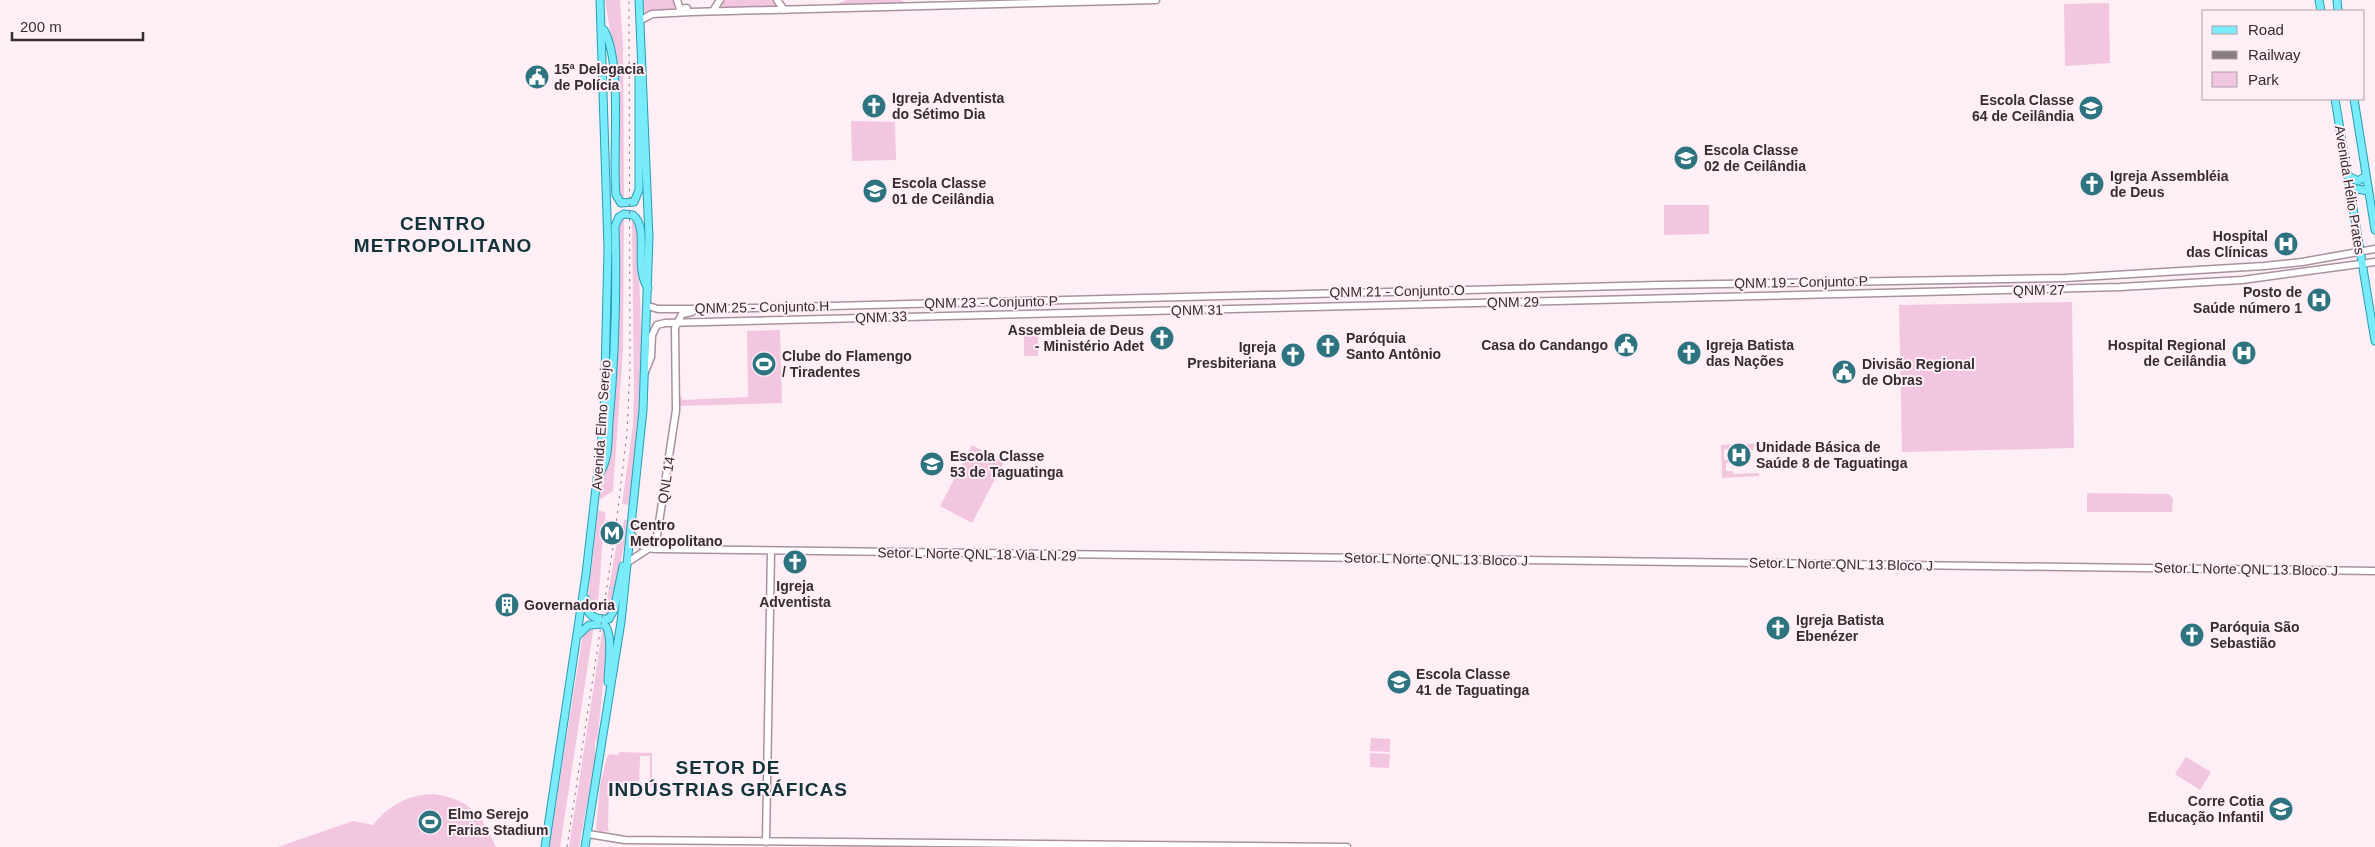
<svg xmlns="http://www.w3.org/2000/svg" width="2375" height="847" viewBox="0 0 2375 847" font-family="Arial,sans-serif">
<rect width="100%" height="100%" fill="#feeef6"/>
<path fill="#f3c6e0" d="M605 0H620L623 45 624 198 617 192 614 54Z
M643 0H673L675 10H653L645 15Z
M722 0H775V7L723 9Z
M847 0H900L910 4 832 6Z
M2109 3 2110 63 2065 66 2064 4Z
M851 121 895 122 896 160 852 161Z
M1664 205H1709V234L1664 235Z
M624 217 623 350 613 491 599 500 606 463 618 224Z
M632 217 637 223C638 271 642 321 642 368 641 417 636 467 629 516 625 549 616 579 611 612L610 615 604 617 617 542 621 539 624 520H628L630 505 622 504 633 425 634 394Z
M2072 302 2074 448 1902 452 1899 305Z
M780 330 782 403 680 406 679 397 681 396 682 400 748 397 747 331Z
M1024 336H1038V356H1024Z
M1767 443V446H1754L1753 450 1724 449V460L1740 459 1741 466 1754 465 1734 467V463H1726V471H1733V474L1759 473V476L1722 478 1721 445Z
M972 445 1004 462 972 523 940 506Z
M2087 493 2169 494 2173 499 2172 512H2087Z
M598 510 606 513C600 548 602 578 596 615L587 606Z
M594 625 560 847H549L583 634Z
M603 626 608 634 597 745 595 738V762L579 847H569Z
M1371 738 1390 739V752L1370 751Z
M619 752 652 753V787H650V756H640L639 788H633V785L609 784 608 829 610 831 598 832 596 829 600 785 607 757 610 754 619 755Z
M1370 753 1390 754 1389 768 1370 767Z
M2186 757 2211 772 2200 790 2175 774Z
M433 794C470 799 482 815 496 847H278L353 821 373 825C389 805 408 795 433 794Z"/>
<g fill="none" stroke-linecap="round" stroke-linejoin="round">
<path stroke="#82d8e8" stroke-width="1" d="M609 588H614"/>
<defs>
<path id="secondary" d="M677 0 680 9 687 8
M777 0 784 10
M713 11 720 0
M641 20 652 14 691 12 1156 0
M648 306 658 309H712L1661 285 2065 278 2264 266 2302 262 2375 249
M645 372 651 357 652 335 657 325 665 323 2120 287 2242 280 2375 262
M631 534C639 546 645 549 659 549L2375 571
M655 549 676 410 675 328 682 314 692 312
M628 562 648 549
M588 834 625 840 1347 847
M766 842 771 551"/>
<path id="primary" d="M2319 0 2321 11
M2337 0 2338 11
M604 30C623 63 612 154 616 195L621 203 634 202 639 190V76
M2335 99 2375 341
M2354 99 2375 230
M2348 176 2358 181 2366 176
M2351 197 2352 193 2358 189 2368 191
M601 471C609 457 608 438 609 422 615 357 617 291 615 226L619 217 624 214 633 215C650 228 633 267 648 288
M586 599C585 615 594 620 609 619L614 610 623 566
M577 636 589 625 604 624C614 633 608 667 608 682
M545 847 586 574 604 418 608 248 600 0
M585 847 621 622 643 410 649 237 639 0"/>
</defs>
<use href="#secondary" stroke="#a9919f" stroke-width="9"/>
<use href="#primary" stroke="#279fb2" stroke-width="9"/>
<use href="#secondary" stroke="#fff" stroke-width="6"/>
<use href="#primary" stroke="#79ebfa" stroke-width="7"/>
<path stroke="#887d83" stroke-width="1" stroke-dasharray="2.5 5" stroke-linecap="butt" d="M567 847 615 534 627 433 630 368 629 0"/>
</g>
<defs>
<symbol id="civic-disc" viewBox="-11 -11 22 22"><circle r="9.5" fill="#2d7480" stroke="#feeef6"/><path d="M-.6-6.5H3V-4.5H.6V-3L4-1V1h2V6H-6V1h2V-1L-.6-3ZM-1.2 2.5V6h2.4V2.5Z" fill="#fff"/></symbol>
<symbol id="church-disc" viewBox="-11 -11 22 22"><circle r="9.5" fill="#2d7480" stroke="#feeef6"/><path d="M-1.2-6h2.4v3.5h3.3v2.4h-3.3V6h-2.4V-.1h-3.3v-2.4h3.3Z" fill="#fff"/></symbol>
<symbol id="school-disc" viewBox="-11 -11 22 22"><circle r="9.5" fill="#2d7480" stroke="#feeef6"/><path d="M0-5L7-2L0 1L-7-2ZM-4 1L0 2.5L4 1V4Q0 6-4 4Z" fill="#fff"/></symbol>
<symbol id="hospital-disc" viewBox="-11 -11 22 22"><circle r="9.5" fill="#2d7480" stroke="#feeef6"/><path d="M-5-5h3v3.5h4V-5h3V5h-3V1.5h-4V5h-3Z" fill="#fff"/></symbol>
<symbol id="stadium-disc" viewBox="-11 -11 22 22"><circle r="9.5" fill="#2d7480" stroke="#feeef6"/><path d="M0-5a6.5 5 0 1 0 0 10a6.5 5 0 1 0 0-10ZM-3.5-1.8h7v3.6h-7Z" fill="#fff"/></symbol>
<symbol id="metro-disc" viewBox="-11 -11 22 22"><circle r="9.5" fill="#2d7480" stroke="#feeef6"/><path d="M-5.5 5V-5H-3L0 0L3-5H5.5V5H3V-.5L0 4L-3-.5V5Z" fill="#fff"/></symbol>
<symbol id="building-disc" viewBox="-11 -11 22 22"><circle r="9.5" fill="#2d7480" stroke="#feeef6"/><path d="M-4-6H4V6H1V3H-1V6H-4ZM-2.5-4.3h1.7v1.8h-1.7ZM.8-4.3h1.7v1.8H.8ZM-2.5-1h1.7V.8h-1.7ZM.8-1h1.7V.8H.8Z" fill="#fff"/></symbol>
</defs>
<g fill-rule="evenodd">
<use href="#civic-disc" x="523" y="63" width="28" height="28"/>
<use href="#church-disc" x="860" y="92" width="28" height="28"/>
<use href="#school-disc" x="2077" y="94" width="28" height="28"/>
<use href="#school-disc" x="1672" y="144" width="28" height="28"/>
<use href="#church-disc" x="2078" y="170" width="28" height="28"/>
<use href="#school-disc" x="861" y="177" width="28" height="28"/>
<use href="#hospital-disc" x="2272" y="230" width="28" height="28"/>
<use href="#hospital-disc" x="2305" y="286" width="28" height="28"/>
<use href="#church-disc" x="1148" y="324" width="28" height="28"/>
<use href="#civic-disc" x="1612" y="331" width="28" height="28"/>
<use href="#church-disc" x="1314" y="332" width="28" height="28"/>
<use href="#church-disc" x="1675" y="339" width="28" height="28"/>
<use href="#hospital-disc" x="2230" y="339" width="28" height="28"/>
<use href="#church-disc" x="1279" y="341" width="28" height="28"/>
<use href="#stadium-disc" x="750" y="350" width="28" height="28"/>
<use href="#civic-disc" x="1830" y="358" width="28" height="28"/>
<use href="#hospital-disc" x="1725" y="441" width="28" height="28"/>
<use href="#school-disc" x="918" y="450" width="28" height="28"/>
<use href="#metro-disc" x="598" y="519" width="28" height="28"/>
<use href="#church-disc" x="781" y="548" width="28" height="28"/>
<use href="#building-disc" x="493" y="591" width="28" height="28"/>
<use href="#church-disc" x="1764" y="614" width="28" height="28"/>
<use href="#church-disc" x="2178" y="621" width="28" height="28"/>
<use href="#school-disc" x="1385" y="668" width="28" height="28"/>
<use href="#school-disc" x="2267" y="795" width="28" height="28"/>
<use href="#stadium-disc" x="416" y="808" width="28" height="28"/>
</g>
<g text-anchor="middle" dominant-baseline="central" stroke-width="4" stroke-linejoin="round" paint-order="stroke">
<g font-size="14" font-weight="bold" fill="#362d32" stroke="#feeef6" text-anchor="start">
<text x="554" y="69">15ª Delegacia<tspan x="554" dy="16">de Polícia</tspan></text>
<text x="892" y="98">Igreja Adventista<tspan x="892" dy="16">do Sétimo Dia</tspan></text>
<text x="2074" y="100" text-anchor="end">Escola Classe<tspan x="2074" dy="16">64 de Ceilândia</tspan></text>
<text x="1704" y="150">Escola Classe<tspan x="1704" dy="16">02 de Ceilândia</tspan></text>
<text x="2110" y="176">Igreja Assembléia<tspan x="2110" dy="16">de Deus</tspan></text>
<text x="892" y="183">Escola Classe<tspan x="892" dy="16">01 de Ceilândia</tspan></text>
<text x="2268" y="236" text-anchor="end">Hospital<tspan x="2268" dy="16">das Clínicas</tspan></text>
<text x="2302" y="292" text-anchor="end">Posto de<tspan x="2302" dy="16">Saúde número 1</tspan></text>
<text x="1144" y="330" text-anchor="end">Assembleia de Deus<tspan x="1144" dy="16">- Ministério Adet</tspan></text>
<text x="1346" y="338">Paróquia<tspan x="1346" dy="16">Santo Antônio</tspan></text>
<text x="1608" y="345" text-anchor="end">Casa do Candango</text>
<text x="1706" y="345">Igreja Batista<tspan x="1706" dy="16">das Nações</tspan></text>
<text x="2226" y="345" text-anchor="end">Hospital Regional<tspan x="2226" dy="16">de Ceilândia</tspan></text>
<text x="1276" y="347" text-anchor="end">Igreja<tspan x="1276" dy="16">Presbiteriana</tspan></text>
<text x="782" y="356">Clube do Flamengo<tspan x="782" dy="16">/ Tiradentes</tspan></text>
<text x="1862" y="364">Divisão Regional<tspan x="1862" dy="16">de Obras</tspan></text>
<text x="1756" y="447">Unidade Básica de<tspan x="1756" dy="16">Saúde 8 de Taguatinga</tspan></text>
<text x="950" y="456">Escola Classe<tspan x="950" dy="16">53 de Taguatinga</tspan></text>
<text x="630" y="525">Centro<tspan x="630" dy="16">Metropolitano</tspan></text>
<text x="795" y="586" text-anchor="middle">Igreja<tspan x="795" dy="16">Adventista</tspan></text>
<text x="524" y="605">Governadoria</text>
<text x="1796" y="620">Igreja Batista<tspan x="1796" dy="16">Ebenézer</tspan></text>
<text x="2210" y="627">Paróquia São<tspan x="2210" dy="16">Sebastião</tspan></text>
<text x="1416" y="674">Escola Classe<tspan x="1416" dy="16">41 de Taguatinga</tspan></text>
<text x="2264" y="801" text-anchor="end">Corre Cotia<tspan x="2264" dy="16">Educação Infantil</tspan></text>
<text x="448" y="814">Elmo Serejo<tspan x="448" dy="16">Farias Stadium</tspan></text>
</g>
<g font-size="14" fill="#362d32" stroke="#feeef6">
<text transform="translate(2350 190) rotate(81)">Avenida Hélio Prates</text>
<text transform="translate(1801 282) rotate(-1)">QNM 19 - Conjunto P</text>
<text transform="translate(2039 290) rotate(-1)">QNM 27</text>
<text transform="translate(1397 291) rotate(-1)">QNM 21 - Conjunto O</text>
<text transform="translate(991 302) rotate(-1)">QNM 23 - Conjunto P</text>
<text transform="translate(1513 302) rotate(-1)">QNM 29</text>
<text transform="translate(762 307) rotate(-1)">QNM 25 - Conjunto H</text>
<text transform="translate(1197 310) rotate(-1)">QNM 31</text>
<text transform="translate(881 317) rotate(-2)">QNM 33</text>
<text transform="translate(601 425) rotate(-86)">Avenida Elmo Serejo</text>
<text transform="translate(666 480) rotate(-81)">QNL 14</text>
<text transform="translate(977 554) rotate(1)">Setor L Norte QNL 18 Via LN 29</text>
<text transform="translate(1436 559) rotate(1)">Setor L Norte QNL 13 Bloco J</text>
<text transform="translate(1841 564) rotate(1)">Setor L Norte QNL 13 Bloco J</text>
<text transform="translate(2246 569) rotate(1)">Setor L Norte QNL 13 Bloco J</text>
</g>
<g font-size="19" font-weight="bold" letter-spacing="1" fill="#113339" stroke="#feeef6">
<text x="443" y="223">CENTRO<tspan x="443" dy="22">METROPOLITANO</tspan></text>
<text x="728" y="767">SETOR DE<tspan x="728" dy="22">INDÚSTRIAS GRÁFICAS</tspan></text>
</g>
</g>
<rect x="2202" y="10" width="162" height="90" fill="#feeef6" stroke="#aea1a8"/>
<rect x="2212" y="26" width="25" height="8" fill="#79ebfa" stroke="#aea1a8"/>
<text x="2248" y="35" font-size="15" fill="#362d32">Road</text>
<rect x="2212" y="51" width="25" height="8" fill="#887d83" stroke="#aea1a8"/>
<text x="2248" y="60" font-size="15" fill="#362d32">Railway</text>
<rect x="2212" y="72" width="25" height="15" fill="#f3c6e0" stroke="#aea1a8"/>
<text x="2248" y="85" font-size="15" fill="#362d32">Park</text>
<path d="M12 32v8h131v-8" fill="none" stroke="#362d32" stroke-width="2.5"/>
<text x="20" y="32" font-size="15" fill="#362d32" stroke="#feeef6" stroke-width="4" paint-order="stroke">200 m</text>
</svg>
